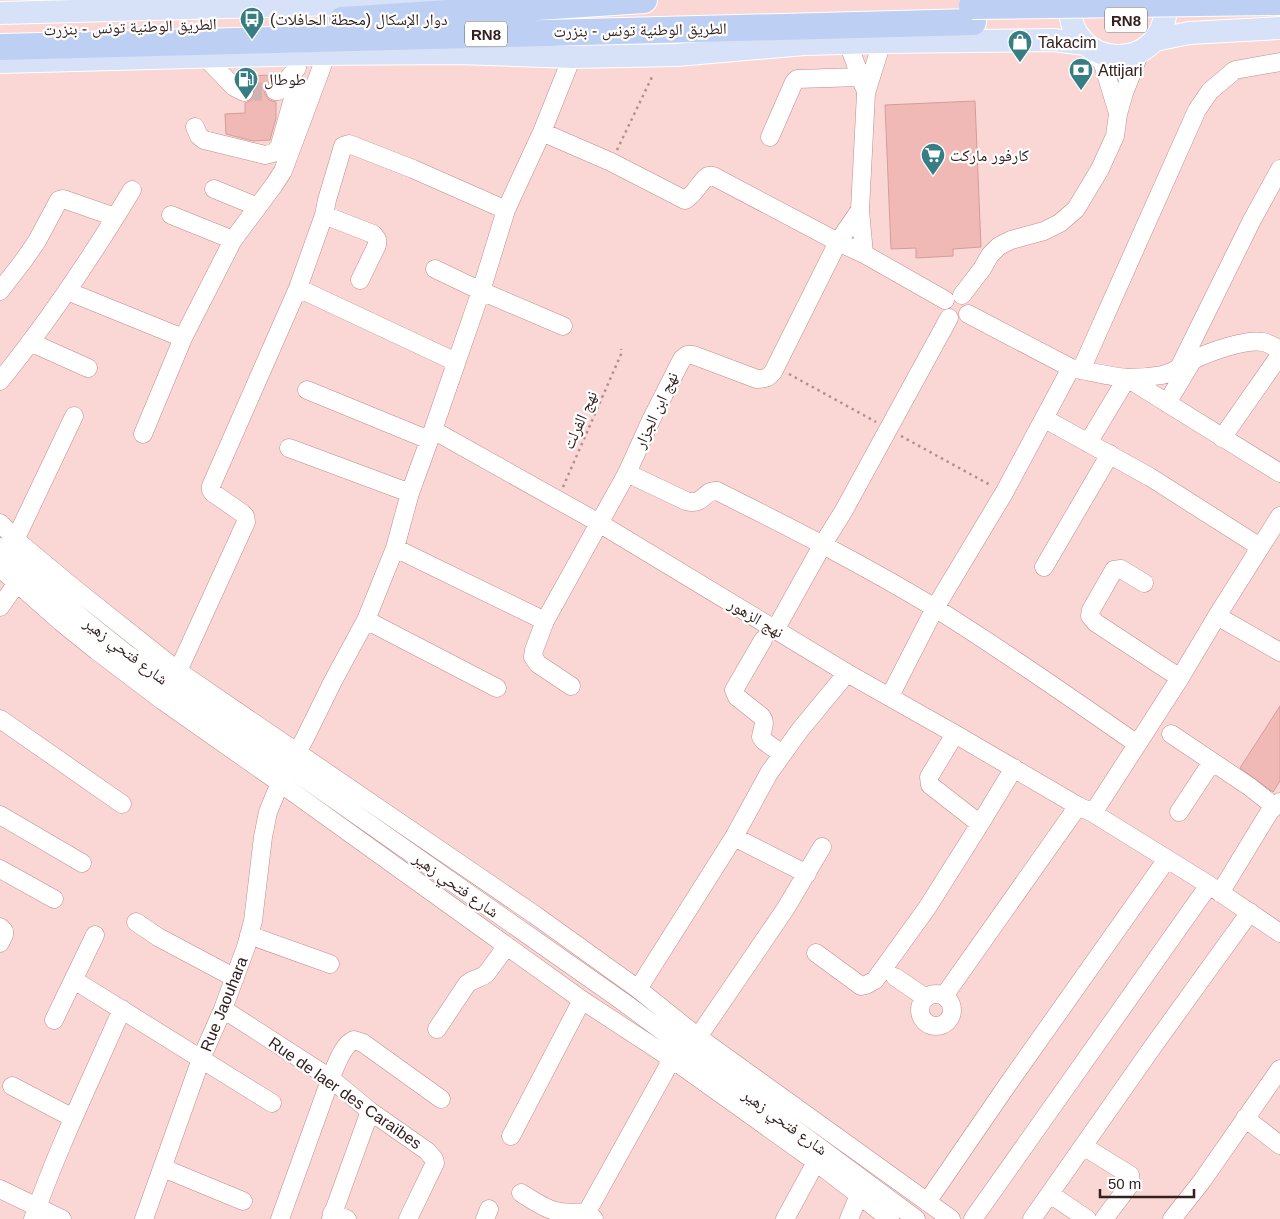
<svg xmlns="http://www.w3.org/2000/svg" width="1280" height="1219" viewBox="0 0 1280 1219" font-family="Arial,'Noto Naskh Arabic',sans-serif">
<rect width="100%" height="100%" fill="#fad7d4"/>
<path fill="#f1b9b5" stroke="#d39d99" d="M275 75V78L266 85 264 91 266 96 269 100 276 102V118L270 140 253 141 226 134 225 114 245 113V103L250 101 254 96 255 92 253 87 244 80V76Z
M975 101 981 247 953 249V256L916 258V248L891 249 885 105Z
M1280 706V781L1273 792 1240 768Z"/>
<g fill="none" stroke-linecap="round" stroke-linejoin="round">
<path stroke="#d2b2b0" stroke-width="18" stroke-dasharray="18 9" stroke-linecap="butt" d="M244 92 275 91"/>
<defs>
<path id="minor" d="M848 43 864 87
M1092 49 1103 64 1118 113
M204 56 234 87 244 92
M275 91H278L297 68
M195 127 199 136 204 140 265 155 273 153 279 148 296 88 291 75
M542 132 611 162 685 200C695 195 699 182 708 176H713L838 242 864 254 945 300
M770 137 794 82 797 79 860 77
M214 189 258 207
M171 215 233 240
M324 215 373 234 377 239V245L360 280
M864 254 860 210 866 93 882 42
M435 269 481 291 563 326
M298 288 456 362
M0 291 24 260 37 241 59 200 63 199 66 200 115 217
M67 291 183 338
M962 295 982 269 990 255 999 246 1011 240 1044 231 1060 223 1076 209 1100 169 1115 136 1118 114 1124 93 1140 52
M30 342 88 368
M1071 368C1089 371 1110 377 1128 378 1139 378 1151 377 1162 375 1176 372 1181 366 1193 360 1209 352 1245 339 1263 342 1269 343 1275 347 1280 350
M1081 370 1197 110 1210 91 1235 70 1280 62
M1178 370 1252 220 1280 169
M0 381C49 321 92 256 132 190
M307 390 429 440
M1167 403 1191 363
M1045 419 1150 477 1260 547
M433 430 599 523 847 673 955 734 1078 806 1093 813 1209 885 1280 933
M143 434 183 338 233 240 274 185 283 171 327 53
M1222 438 1280 355
M1088 443 1127 378 1280 473
M289 448 410 493
M627 473 686 501C690 502 694 503 698 501 706 497 708 490 717 491 791 528 864 565 935 608 1004 651 1070 697 1137 744
M0 523 22 545 75 589 178 671 535 915 638 989 698 1037 951 1219
M16 538 74 416
M0 547C41 584 83 620 127 654L622 1001 916 1219
M395 548 545 621
M1044 567 1110 454
M0 568 61 622 97 651 163 701 280 783 582 1000 672 1059 816 1162 890 1219
M1144 583 1121 569 1114 570 1091 610 1090 616 1096 623 1180 678
M0 607 17 583
M1217 616 1280 652
M366 620 497 688
M775 630 823 544 843 512 949 318
M763 640 734 690 737 697 761 716C767 723 762 728 761 737L764 741 782 754
M178 671 246 522 245 516 242 513 213 493 211 490V486L298 288 324 215 327 200 343 146 349 144 413 169 506 210
M571 686 538 664 533 657 534 650 545 621 627 473 651 420 682 359 687 355H693L757 379C765 379 768 378 773 372L838 242 860 210
M890 696 935 608 1004 493 1071 368 968 314
M0 719 122 804
M955 734 929 777 930 785 980 824
M1171 734 1250 787 1274 806
M1179 812 1212 762
M1093 813 1180 678 1217 616 1280 516
M0 815 82 863
M734 837 807 874
M0 869 54 899
M1220 893 1270 811 1280 802
M136 922 158 937 235 978
M0 927 4 931V935L0 943
M249 935 330 964
M816 953 861 986 866 985 875 980 927 908 980 824 1014 768
M895 977 926 998
M74 980 272 1103
M638 989 734 837 769 773 800 730 847 673
M920 1010a16 16 0 1 1 32 0a16 16 0 1 1-32 0Z
M944 996 1078 806
M223 1009 330 1078 370 1111 427 1151 434 1159 435 1163 433 1167 408 1219
M54 1020 95 935
M437 1029 467 984C474 978 480 979 486 974L507 946
M698 1037 786 908 822 847
M12 1086 73 1118
M1245 1118 1280 1145
M511 1136 582 1000
M1083 1146 1130 1175 1131 1183 1104 1219
M163 1168 243 1201
M0 1189 62 1219
M521 1193C548 1210 554 1215 587 1212L594 1219
M1050 1194 1087 1219
M927 1202 1008 1084 1167 859
M587 1212 672 1059
M332 1213 347 1219
M33 1219C58 1147 92 1078 122 1009
M144 1219 201 1059 223 1009 246 947 253 921 263 837 268 812 280 783 305 738 333 681 366 620 395 548 410 493 433 430 481 291 506 210 542 132 572 57
M280 1219 333 1072C338 1061 343 1045 354 1040L363 1043 441 1099
M331 1219 370 1111
M485 1219 489 1209
M785 1219 816 1162
M849 1219 859 1195
M973 1219 1209 885
M1032 1219 1154 1045 1250 912
M1172 1219 1202 1181 1280 1069"/>
<path id="major" d="M1071 0C1061 69 1169 80 1166 0
M0 13 452 1
M1155 40 1189 33 1280 28
M0 62 308 54 459 53 572 57 677 55 804 44 882 42 1053 40 1086 44"/>
<path id="highway" d="M342 20 644 0
M0 47 973 22"/>
</defs>
<use href="#minor" stroke="#c18c89" stroke-width="19"/>
<use href="#major" stroke="#fff" stroke-width="24"/>
<use href="#highway" stroke="#fff" stroke-width="28"/>
<path stroke="#af918f" stroke-width="2.5" stroke-dasharray="2.5 4" stroke-linecap="butt" d="M617 150 652 77
M789 374 876 422
M901 436 992 486
M563 487 622 352 621 349"/>
<use href="#minor" stroke="#fff" stroke-width="18"/>
<use href="#major" stroke="#d7e2f8" stroke-width="22"/>
<use href="#highway" stroke="#bdcff3" stroke-width="26"/>
<defs>
<path id="highway-bridge" d="M972 6 1280 2"/>
</defs>
<use href="#highway-bridge" stroke="#fff" stroke-width="28" stroke-linecap="butt"/>
<use href="#highway-bridge" stroke="#bdcff3" stroke-width="26"/>
</g>
<defs>
<symbol id="bus-pin" viewBox="-11 -11 22 30"><path d="M0 17L-7.5 6A9.5 9.5 0 1 1 7.5 6Z" fill="#367e84" stroke="#fff"/><path d="M-5-6H5V4H4V6H2V4H-2V6H-4V4H-5ZM-3.5-4V0h7V-4ZM-3.5 1.2v1.5H-2V1.2ZM2 1.2v1.5H3.5V1.2Z" fill="#fff"/></symbol>
<symbol id="shop-pin" viewBox="-11 -11 22 30"><path d="M0 17L-7.5 6A9.5 9.5 0 1 1 7.5 6Z" fill="#367e84" stroke="#fff"/><path d="M-5-2.5h2.3a2.7 3.5 0 0 1 5.4 0H5L5.5 6h-11ZM-1.5-2.5h3a1.5 2.3 0 0 0-3 0Z" fill="#fff"/></symbol>
<symbol id="bank-pin" viewBox="-11 -11 22 30"><path d="M0 17L-7.5 6A9.5 9.5 0 1 1 7.5 6Z" fill="#367e84" stroke="#fff"/><path d="M-6-4H6V4H-6ZM0-2.3a2.3 2.3 0 1 0 0 4.6a2.3 2.3 0 1 0 0-4.6Z" fill="#fff"/></symbol>
<symbol id="fuel-pin" viewBox="-11 -11 22 30"><path d="M0 17L-7.5 6A9.5 9.5 0 1 1 7.5 6Z" fill="#367e84" stroke="#fff"/><path d="M-5.5-6h7V0h2V4h1.3V-2.5L3-4.5l.8-.8L6-3V5H2.5V1h-1V6h-7ZM-4.2-4.7v3.2H.2V-4.7Z" fill="#fff"/></symbol>
<symbol id="supermarket-pin" viewBox="-11 -11 22 30"><path d="M0 17L-7.5 6A9.5 9.5 0 1 1 7.5 6Z" fill="#367e84" stroke="#fff"/><path d="M-6-5.5h2.5l.6 2H6L4.5 2H-2.5L-4.4-4H-6ZM-1.5 3.2a1.3 1.3 0 1 0 .1 0ZM3 3.2a1.3 1.3 0 1 0 .1 0Z" fill="#fff"/></symbol>
</defs>
<g fill-rule="evenodd">
<use href="#bus-pin" x="238" y="5" width="28" height="38"/>
<use href="#shop-pin" x="1006" y="28" width="28" height="38"/>
<use href="#bank-pin" x="1067" y="56" width="28" height="38"/>
<use href="#fuel-pin" x="232" y="65" width="28" height="38"/>
<use href="#supermarket-pin" x="919" y="141" width="28" height="38"/>
</g>
<g text-anchor="middle" dominant-baseline="central" stroke-width="4.5" stroke-linejoin="round" paint-order="stroke">
<g fill="#fff" stroke="#716362" stroke-width="1">
<rect x="1105" y="7.5" width="42" height="25" rx="4"/>
<rect x="465" y="21.5" width="42" height="25" rx="4"/>
</g>
<g font-size="15" font-weight="bold" fill="#34201e">
<text x="1126" y="20">RN8</text>
<text x="486" y="34">RN8</text>
</g>
<g font-size="16" fill="#34201e" stroke="#fff" text-anchor="start">
<text x="270" y="19">دوار الإسكال (محطة الحافلات)</text>
<text x="1038" y="42">Takacim</text>
<text x="1098" y="70">Attijari</text>
<text x="264" y="79">طوطال</text>
<text x="950" y="155">كارفور ماركت</text>
</g>
<g font-size="16" fill="#34201e" stroke="#fff">
<text transform="translate(130 27) rotate(-2)">الطريق الوطنية تونس - بنزرت</text>
<text transform="translate(640 30) rotate(-1)">الطريق الوطنية تونس - بنزرت</text>
<text transform="translate(656 410) rotate(-65)">نهج ابن الجزار</text>
<text transform="translate(580 420) rotate(-66)">نهج الفرلت</text>
<text transform="translate(756 618) rotate(31)">نهج الزهور</text>
<text transform="translate(126 651) rotate(37)">شارع فتحي زهير</text>
<text transform="translate(456 885) rotate(35)">شارع فتحي زهير</text>
<text transform="translate(224 1004) rotate(-68)">Rue Jaouhara</text>
<text transform="translate(345 1093) rotate(35)">Rue de laer des Caraïbes</text>
<text transform="translate(785 1122) rotate(36)">شارع فتحي زهير</text>
</g>
</g>
<path d="M1100 1189v8h94v-8" fill="none" stroke="#34201e" stroke-width="2.5"/>
<text x="1108" y="1189" font-size="15" fill="#34201e" stroke="#ffffff" stroke-width="4" paint-order="stroke">50 m</text>
</svg>
